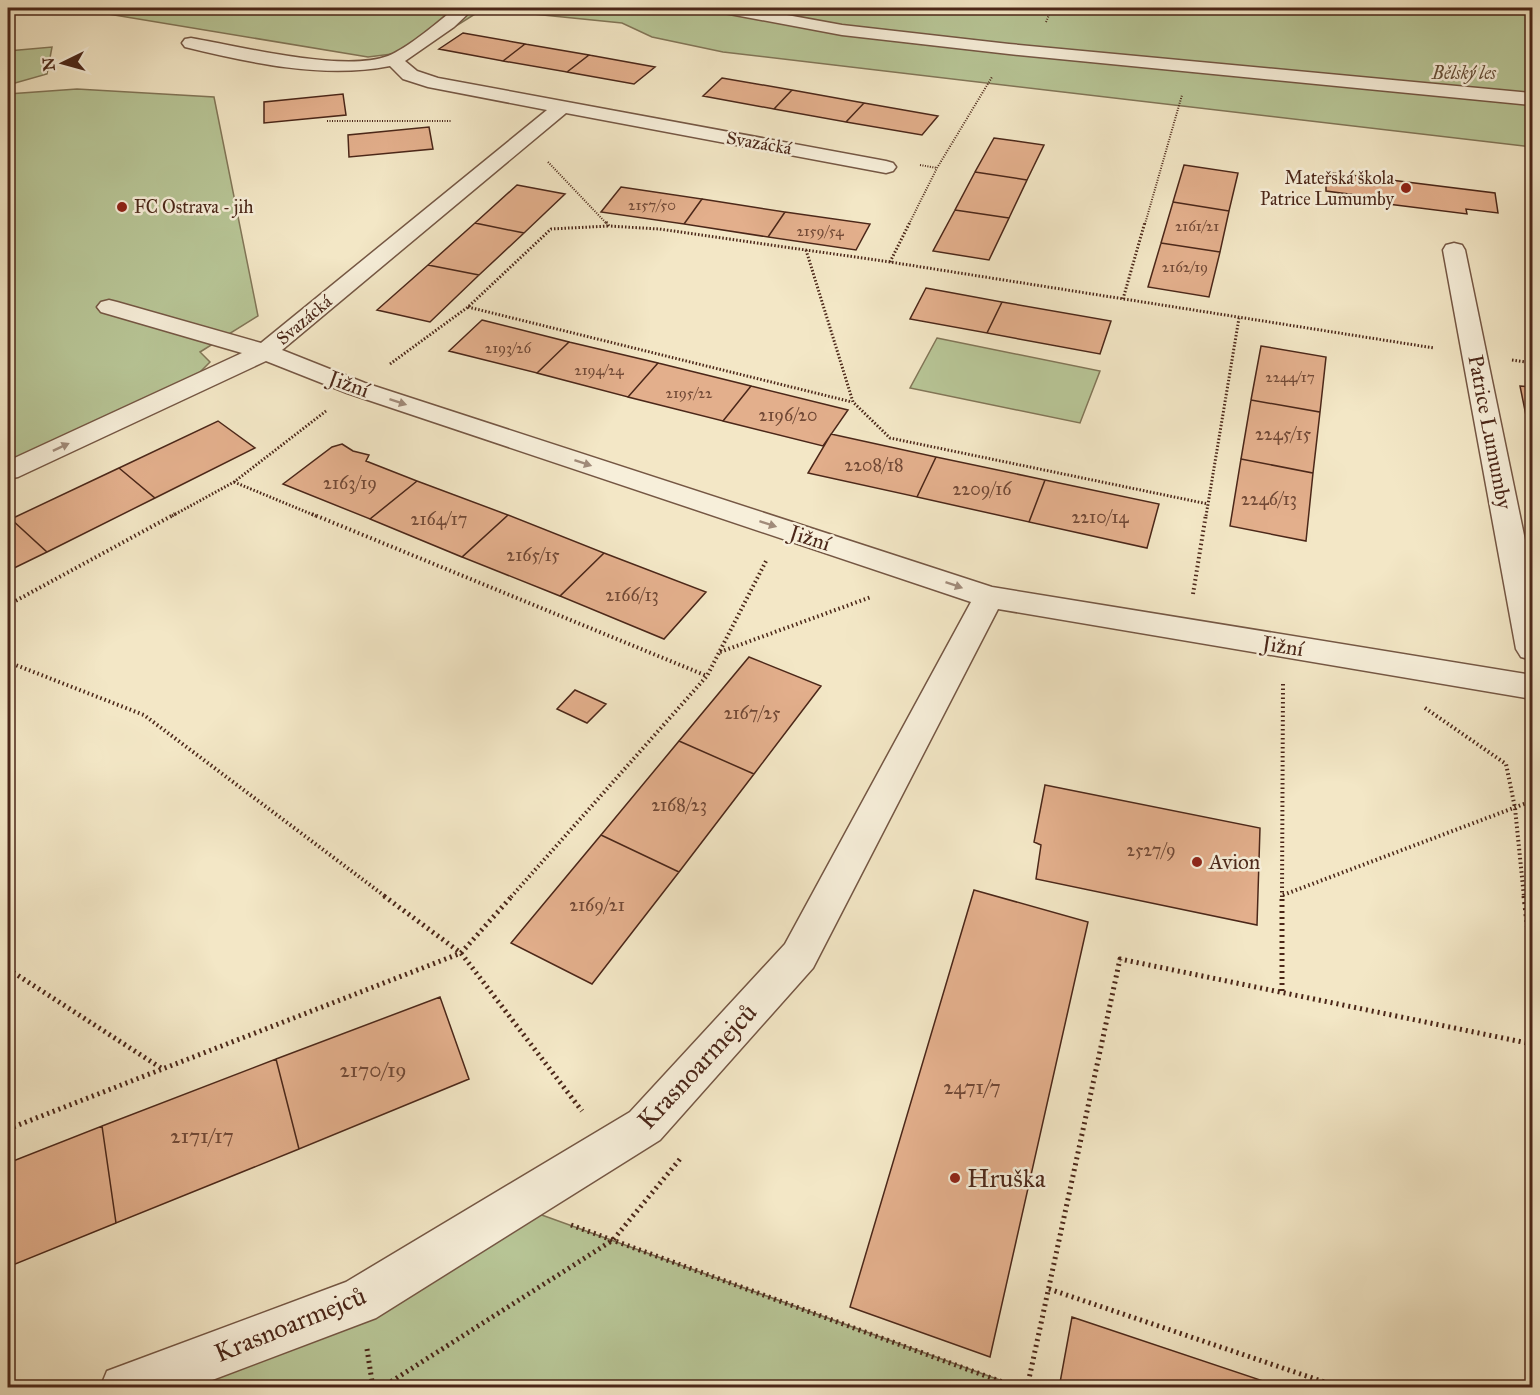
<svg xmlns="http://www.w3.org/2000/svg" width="1540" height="1395" viewBox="0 0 1540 1395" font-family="'IM FELL Great Primer',serif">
<rect width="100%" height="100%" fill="#f3e7c6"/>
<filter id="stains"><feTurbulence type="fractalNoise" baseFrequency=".00333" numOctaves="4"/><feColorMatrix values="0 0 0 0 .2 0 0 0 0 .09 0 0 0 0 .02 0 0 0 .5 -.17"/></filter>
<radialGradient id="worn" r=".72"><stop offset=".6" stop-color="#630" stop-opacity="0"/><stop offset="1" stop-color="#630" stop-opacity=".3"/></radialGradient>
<path fill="#b8c697" stroke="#827658" stroke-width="1.5" d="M72 8H1532V147L723 52 652 37 622 23 483 9 416 51 368 57Z
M52 47 47 74 8 85V51Z
M77 89 214 97 258 316 200 352 210 362 197 375 8 461V94Z
M937 338 1100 371 1080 423 910 388Z
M514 1205 1019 1387 124 1388Z"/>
<path fill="#e3af8c" stroke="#4b2719" stroke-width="1.5" d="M463 33 525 44 503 61 439 49Z
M525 44 589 55 567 72 503 61Z
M589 55 655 67 634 84 567 72Z
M722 78 792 90 774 109 703 96Z
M792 90 864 103 846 122 774 109Z
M343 94 346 115 264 123V102Z
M864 103 938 116 922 135 846 122Z
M429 127 433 149 349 157 348 135Z
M994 138 1044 145 1027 180 975 172Z
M1184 165 1238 173 1229 211 1173 202Z
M975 172 1027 180 1009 218 955 210Z
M1326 172 1495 193 1498 213 1466 209 1467 214 1356 200V195L1326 191Z
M517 185 565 194 524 233 475 223Z
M621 187 702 199 684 224 601 212Z
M702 199 785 212 768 237 684 224Z
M1173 202 1229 211 1220 252 1161 243Z
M955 210 1009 218 989 260 933 251Z
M785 212 870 224 856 250 768 237Z
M475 223 524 233 479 275 428 265Z
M1161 243 1220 252 1209 297 1148 287Z
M428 265 479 275 430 322 377 310Z
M926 288 1002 302 987 333 910 319Z
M1002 302 1111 321 1100 354 987 333Z
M482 320 569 342 537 373 449 351Z
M569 342 658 363 628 397 537 373Z
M1261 346 1326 357 1320 412 1251 400Z
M658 363 751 386 723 421 628 397Z
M751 386 848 410 823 446 723 421Z
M1520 386 1532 387V445Z
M1251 400 1320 412 1313 473 1241 459Z
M218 421 255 448 155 498 119 468Z
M831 434 936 457 917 497 808 473Z
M342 444 353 451 369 455 366 461 417 481 370 519 283 484 332 447Z
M936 457 1045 480 1029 522 917 497Z
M1241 459 1313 473 1306 541 1230 526Z
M119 468 155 498 47 552 11 519Z
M1045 480 1159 504 1147 548 1029 522Z
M417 481 508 515 462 557 370 519Z
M508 515 604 553 560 596 462 557Z
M11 519 47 552 8 571V521Z
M604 553 706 592 664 639 560 596Z
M749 657 821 686 754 774 679 741Z
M575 690 606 704 587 723 557 709Z
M679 741 754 774 679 872 601 835Z
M1045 785 1260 828 1257 925 1036 879 1041 845 1034 842Z
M601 835 679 872 592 984 511 943Z
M974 890 1088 922 990 1357 850 1307Z
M440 997 469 1079 299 1149 276 1059Z
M276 1059 299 1149 116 1223 102 1126Z
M102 1126 116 1223 8 1267V1163Z
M1072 1317 1284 1388H1059Z"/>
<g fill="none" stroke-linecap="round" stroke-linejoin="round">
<defs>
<path id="minor" d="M455 8H474L454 27 405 61 417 71 438 78 886 161 893 163 896 167 893 171 886 173 566 113 282 350 365 383 992 587 1532 675V699L998 609 813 968 660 1140 376 1318 191 1388H100L107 1371 346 1282 630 1112 785 944 971 602 347 393 266 361 18 477 8 479V461L242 353 101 312 97 307 101 302 109 300 117 302 261 343 547 110 428 87 403 79 390 66C324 79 250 63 185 47L182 43 185 39 191 38C239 46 343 73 388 56 406 49 440 21 455 8Z
M715 8H749L842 25 1009 44 1532 93V105L1009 54 842 35 724 13Z
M1454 243 1462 245 1465 250 1532 574V660L1521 657 1516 649 1443 250 1446 245Z"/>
</defs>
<use href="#minor" stroke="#755744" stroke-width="3"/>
<path stroke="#4b2719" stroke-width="2" stroke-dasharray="1 1.5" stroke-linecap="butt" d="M1046 22 1052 8
M327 121H452
M548 162 607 224
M920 165 937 168
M909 224 937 168 992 77
M1145 224 1182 95"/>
<path stroke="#4b2719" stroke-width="3" stroke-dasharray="1.5 2" stroke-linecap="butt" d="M606 222 609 226 659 229 890 262 1434 348
M806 250 853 402 890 438 1208 504
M890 262 910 222
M1123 299 1145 222
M468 307 852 402
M1512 360 1532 363
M390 364 468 307 551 229 609 226
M234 482 316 516
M172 516 234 482 326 411
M1206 516 1239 318"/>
<path stroke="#4b2719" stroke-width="4" stroke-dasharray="1.5 3" stroke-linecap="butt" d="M312 514 707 676
M1193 594 1206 514
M8 605 175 514
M720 652 871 597
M8 662 144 715 386 897
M1425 708 1506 764 1515 808 1524 897
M1283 895 1532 801
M511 897 707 676 766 561
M1282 897 1283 683"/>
<path stroke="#4b2719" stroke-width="5" stroke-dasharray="2 4" stroke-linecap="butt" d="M384 896 461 953 582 1111
M1524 896 1532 968
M8 969 161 1068
M1282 991V896
M8 1129 461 953 512 896
M571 1225 1019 1388
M1049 1289 1342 1388
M367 1349 373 1388
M381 1388 613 1240 680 1159
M1027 1388 1120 959 1532 1044"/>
<use href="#minor" fill="#f7efda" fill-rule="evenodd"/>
</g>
<defs><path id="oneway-solid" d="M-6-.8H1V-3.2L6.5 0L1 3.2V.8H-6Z" transform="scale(1.5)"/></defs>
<g fill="#a18b7a">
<use href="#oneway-solid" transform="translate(398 402) rotate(18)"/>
<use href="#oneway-solid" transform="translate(61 447) rotate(-25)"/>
<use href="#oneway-solid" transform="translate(583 463) rotate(18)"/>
<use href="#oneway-solid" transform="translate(768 524) rotate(18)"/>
<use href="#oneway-solid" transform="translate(954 585) rotate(19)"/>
</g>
<g fill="#8f2418" stroke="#f7efda" stroke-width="2">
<circle cx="1406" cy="188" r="6"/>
<circle cx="122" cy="207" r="6"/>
<circle cx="1197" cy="862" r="6"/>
<circle cx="955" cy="1178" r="6"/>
</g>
<g text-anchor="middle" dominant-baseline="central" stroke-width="5" stroke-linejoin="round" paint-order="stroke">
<g font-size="15" fill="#714936">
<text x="652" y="205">2157/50</text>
<text x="1197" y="226">2161/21</text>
<text x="820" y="231">2159/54</text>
<text x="1185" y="267">2162/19</text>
<text x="508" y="348">2193/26</text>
<text x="599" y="370">2194/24</text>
<text x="1290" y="377">2244/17</text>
<text x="689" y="393">2195/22</text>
</g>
<g font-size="18" font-style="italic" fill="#664f38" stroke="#f7efda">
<text x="1464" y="73">Bělský les</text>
</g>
<g font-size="18" fill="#4b2719" stroke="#f7efda">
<text transform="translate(759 143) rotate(10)">Svazácká</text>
<text transform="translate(304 320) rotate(-40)">Svazácká</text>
</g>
<g font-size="18" fill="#4b2719" stroke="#f7efda" text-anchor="end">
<text x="1394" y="178">Mateřská škola<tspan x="1394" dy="21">Patrice Lumumby</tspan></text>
<text x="134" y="207" text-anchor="start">FC Ostrava - jih</text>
</g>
<g font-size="18" fill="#714936">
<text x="788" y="415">2196/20</text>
<text x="1283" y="434">2245/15</text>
<text x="874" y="465">2208/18</text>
<text x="350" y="483">2163/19</text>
<text x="982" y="489">2209/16</text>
<text x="1269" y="499">2246/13</text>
<text x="1100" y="517">2210/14</text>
<text x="439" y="519">2164/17</text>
<text x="533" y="555">2165/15</text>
<text x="632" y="595">2166/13</text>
<text x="752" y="713">2167/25</text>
<text x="679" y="805">2168/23</text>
<text x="1151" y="850">2527/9</text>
<text x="597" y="905">2169/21</text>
</g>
<g font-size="21" fill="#4b2719" stroke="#f7efda">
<text transform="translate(349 384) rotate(20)">Jižní</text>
<text transform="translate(1490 432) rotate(79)">Patrice Lumumby</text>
<text transform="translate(810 538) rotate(18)">Jižní</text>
<text transform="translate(1283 646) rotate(9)">Jižní</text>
</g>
<g font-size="21" fill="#4b2719" stroke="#f7efda" text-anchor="start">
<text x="1209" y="862">Avion</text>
</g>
<g font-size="21" fill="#714936">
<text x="373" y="1070">2170/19</text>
<text x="972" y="1087">2471/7</text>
<text x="202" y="1136">2171/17</text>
</g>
<g font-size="26" fill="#4b2719" stroke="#f7efda">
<text transform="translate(697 1066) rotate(-47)">Krasnoarmejců</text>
<text transform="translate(290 1324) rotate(-22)">Krasnoarmejců</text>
</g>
<g font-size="26" fill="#4b2719" stroke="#f7efda" text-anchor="start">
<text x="967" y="1178">Hruška</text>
</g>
</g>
<rect width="1540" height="1395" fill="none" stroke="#f3e7c6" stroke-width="30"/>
<rect x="9" y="9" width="1522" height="1377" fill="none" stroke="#4b2719" stroke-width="3"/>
<rect x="15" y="15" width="1510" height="1365" fill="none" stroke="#4b2719" stroke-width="1.5"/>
<g transform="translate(63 63) rotate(265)" stroke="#f7efda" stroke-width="4.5" paint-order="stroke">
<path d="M0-4.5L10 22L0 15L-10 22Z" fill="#4b2719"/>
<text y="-9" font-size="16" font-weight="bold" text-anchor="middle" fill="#4b2719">N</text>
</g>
<rect width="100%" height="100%" filter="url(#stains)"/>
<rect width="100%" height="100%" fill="url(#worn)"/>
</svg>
